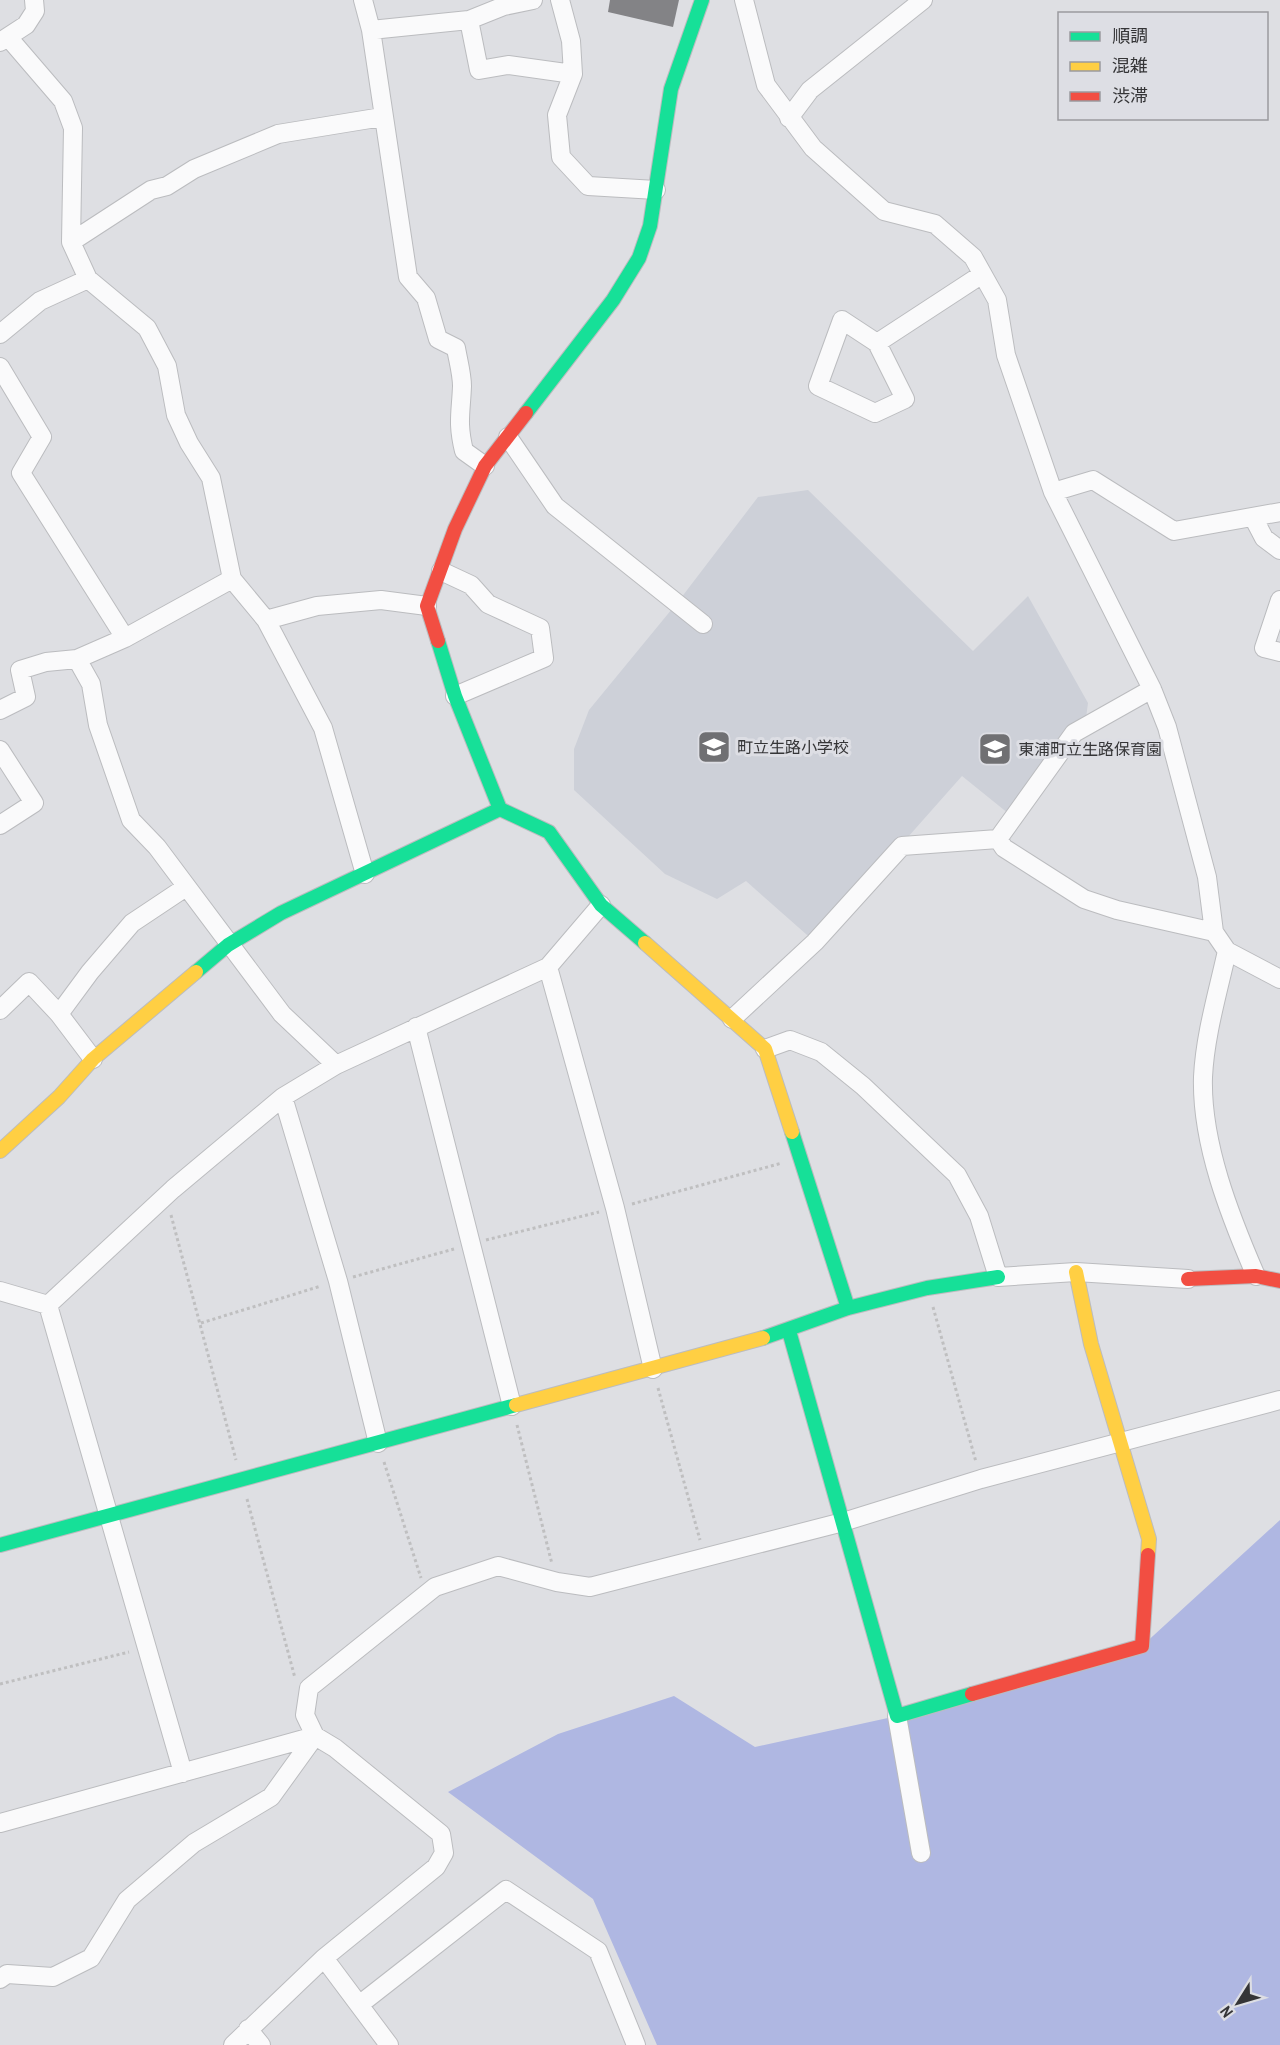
<svg xmlns="http://www.w3.org/2000/svg" width="1280" height="2045" viewBox="0 0 1280 2045" font-family="'Archivo Narrow','Noto Sans JP',sans-serif">
<rect width="100%" height="100%" fill="#dedfe3"/>
<path fill="#cdd0d8" d="M808 490 973 651 1028 596 1088 703 1086 718 1014 818 962 776 815 942 746 881 717 899 665 874 574 790V749L589 710 681 598 758 497Z"/>
<path fill="#afb7e2" d="M1280 1520V2045H657L593 1899 448 1792 558 1734 674 1696 755 1747 897 1716 1142 1646Z"/>
<path fill="#838386" d="M610 0H679L673 27 608 12Z"/>
<g fill="none" stroke-linecap="round" stroke-linejoin="round">
<defs>
<path id="street" d="M363 0 371 30 408 277 426 298 438 339 456 348C458 360 462 374 462 386 461 413 457 422 464 451L485 466
M533 0 504 6 469 20 479 70 508 65 573 74
M560 0 571 41 573 74 557 115 561 157 588 186 656 190
M744 0 766 85 813 148 884 211 935 224 973 257 997 300 1006 355 1053 492 1152 689 1167 727 1207 877 1214 932 1227 951 1280 979
M371 30 469 20
M8 37 63 101 73 128 71 242 88 279 147 328 167 366 176 415 189 443 211 478 232 579 266 620 323 728 365 874
M0 42 26 25 35 11 34 0
M789 118 810 90 923 0
M71 242 151 190 167 186 194 169 278 134 382 117
M0 334 40 301 88 279
M877 343 905 399 875 413 818 386 842 320 877 343 981 275
M0 367 42 437 21 473 125 638
M508 437 555 506 703 624
M1053 492 1093 480 1174 531 1280 512
M1253 517 1264 538 1280 550
M441 571 471 585 488 604 540 628 544 658 455 696
M1280 600 1264 648 1280 652
M266 620 317 606 381 600 427 606
M77 659 91 684 98 725 131 820 157 847 282 1014 336 1065
M0 710 26 697 20 670 46 662 77 659 125 638 232 579
M0 750 34 803 0 825
M998 839 1004 848 1084 899 1117 910 1214 932
M1227 951C1218 992 1205 1035 1203 1077 1201 1143 1230 1216 1256 1276
M548 967 615 1208 653 1369
M0 1010 29 982 59 1014
M732 1019 815 942 902 846 998 839 1074 733 1152 689
M416 1027 512 1406
M765 1049 790 1040 821 1052 863 1086 957 1175 979 1216 998 1277 1076 1272 1188 1279
M93 1059 59 1014 90 972 132 923 186 887
M283 1097 338 1281 378 1443
M0 1291 48 1305
M48 1305 173 1189 283 1097 336 1065 548 967 601 905
M48 1305 183 1773
M897 1716 921 1853
M0 1823 315 1736
M324 1958 389 2045
M0 1979 7 1974 53 1977 91 1958 127 1900 194 1843 271 1797 315 1736
M359 2005 506 1890 598 1951 636 2045
M248 2029 261 2045
M233 2045 324 1958 436 1867 444 1853 441 1834 335 1748 315 1736 305 1715 309 1688 435 1587 498 1566 557 1582 590 1587 843 1522 981 1479 1280 1400"/>
<path id="fast" d="M526 413 613 300 639 258 650 226 671 89 702 0
M438 641 455 696 500 809 549 832 601 905 645 943
M196 972 228 945 281 913 500 809
M792 1132 848 1308
M789 1331 897 1716 972 1694
M763 1338 848 1308 927 1288 998 1277
M0 1545 516 1405"/>
<path id="slow" d="M645 943 765 1049 792 1132
M0 1151 59 1097 93 1059 196 972
M1076 1272 1091 1344 1149 1539 1148 1555
M516 1405 763 1338"/>
<path id="jam" d="M438 641 427 606 455 529 485 466 526 413
M1188 1279 1256 1276 1280 1281
M972 1694 1142 1646 1148 1555"/>
</defs>
<use href="#street" stroke="#bbbcbf" stroke-width="20"/>
<use href="#fast" stroke="#bbbcbf" stroke-width="16"/>
<use href="#slow" stroke="#bbbcbf" stroke-width="16"/>
<use href="#jam" stroke="#bbbcbf" stroke-width="16"/>
<path stroke="#bfbfc0" stroke-width="3" stroke-dasharray="3 3" stroke-linecap="butt" d="M632 1204 782 1163
M171 1215 236 1460
M486 1240 599 1212
M353 1277 454 1249
M933 1307 976 1462
M201 1323 321 1286
M658 1388 700 1540
M517 1425 552 1564
M384 1462 421 1578
M247 1499 295 1678
M0 1684 129 1652"/>
<use href="#street" stroke="#fafafb" stroke-width="18"/>
<use href="#fast" stroke="#16e098" stroke-width="14"/>
<use href="#slow" stroke="#ffcf43" stroke-width="14"/>
<use href="#jam" stroke="#f24e42" stroke-width="14"/>
</g>
<defs>
<symbol id="school-square" viewBox="-11 -11 22 22"><rect x="-9" y="-9" width="18" height="18" rx="4" fill="#707073" stroke="#dddee4"/><path d="M0-5L7-2L0 1L-7-2ZM-4 1L0 2.5L4 1V4Q0 6-4 4Z" fill="#fff"/></symbol>
</defs>
<g fill-rule="evenodd">
<use href="#school-square" x="695" y="728" width="38" height="38"/>
<use href="#school-square" x="976" y="730" width="38" height="38"/>
</g>
<g text-anchor="middle" dominant-baseline="central" stroke-width="6" stroke-linejoin="round" paint-order="stroke">
<g font-size="16" fill="#353537" stroke="#dddee4" text-anchor="start">
<text x="737" y="747">町立生路小学校</text>
<text x="1018" y="749">東浦町立生路保育園</text>
</g>
</g>
<rect x="1058" y="12" width="210" height="108" fill="#dddee4" stroke="#9a9a9f" stroke-width="1.5"/>
<rect x="1070" y="32" width="30" height="9" fill="#16e098" stroke="#9a9a9f" stroke-width="1.5"/>
<text x="1112" y="42" font-size="18" fill="#353537">順調</text>
<rect x="1070" y="62" width="30" height="9" fill="#ffcf43" stroke="#9a9a9f" stroke-width="1.5"/>
<text x="1112" y="72" font-size="18" fill="#353537">混雑</text>
<rect x="1070" y="92" width="30" height="9" fill="#f24e42" stroke="#9a9a9f" stroke-width="1.5"/>
<text x="1112" y="102" font-size="18" fill="#353537">渋滞</text>
<g transform="translate(1238 2003) rotate(233)" stroke="#dddee4" stroke-width="4.5" paint-order="stroke">
<path d="M0-4.5L10 22L0 15L-10 22Z" fill="#353537"/>
<text y="-9" font-size="16" font-weight="bold" text-anchor="middle" fill="#353537">N</text>
</g>
</svg>
